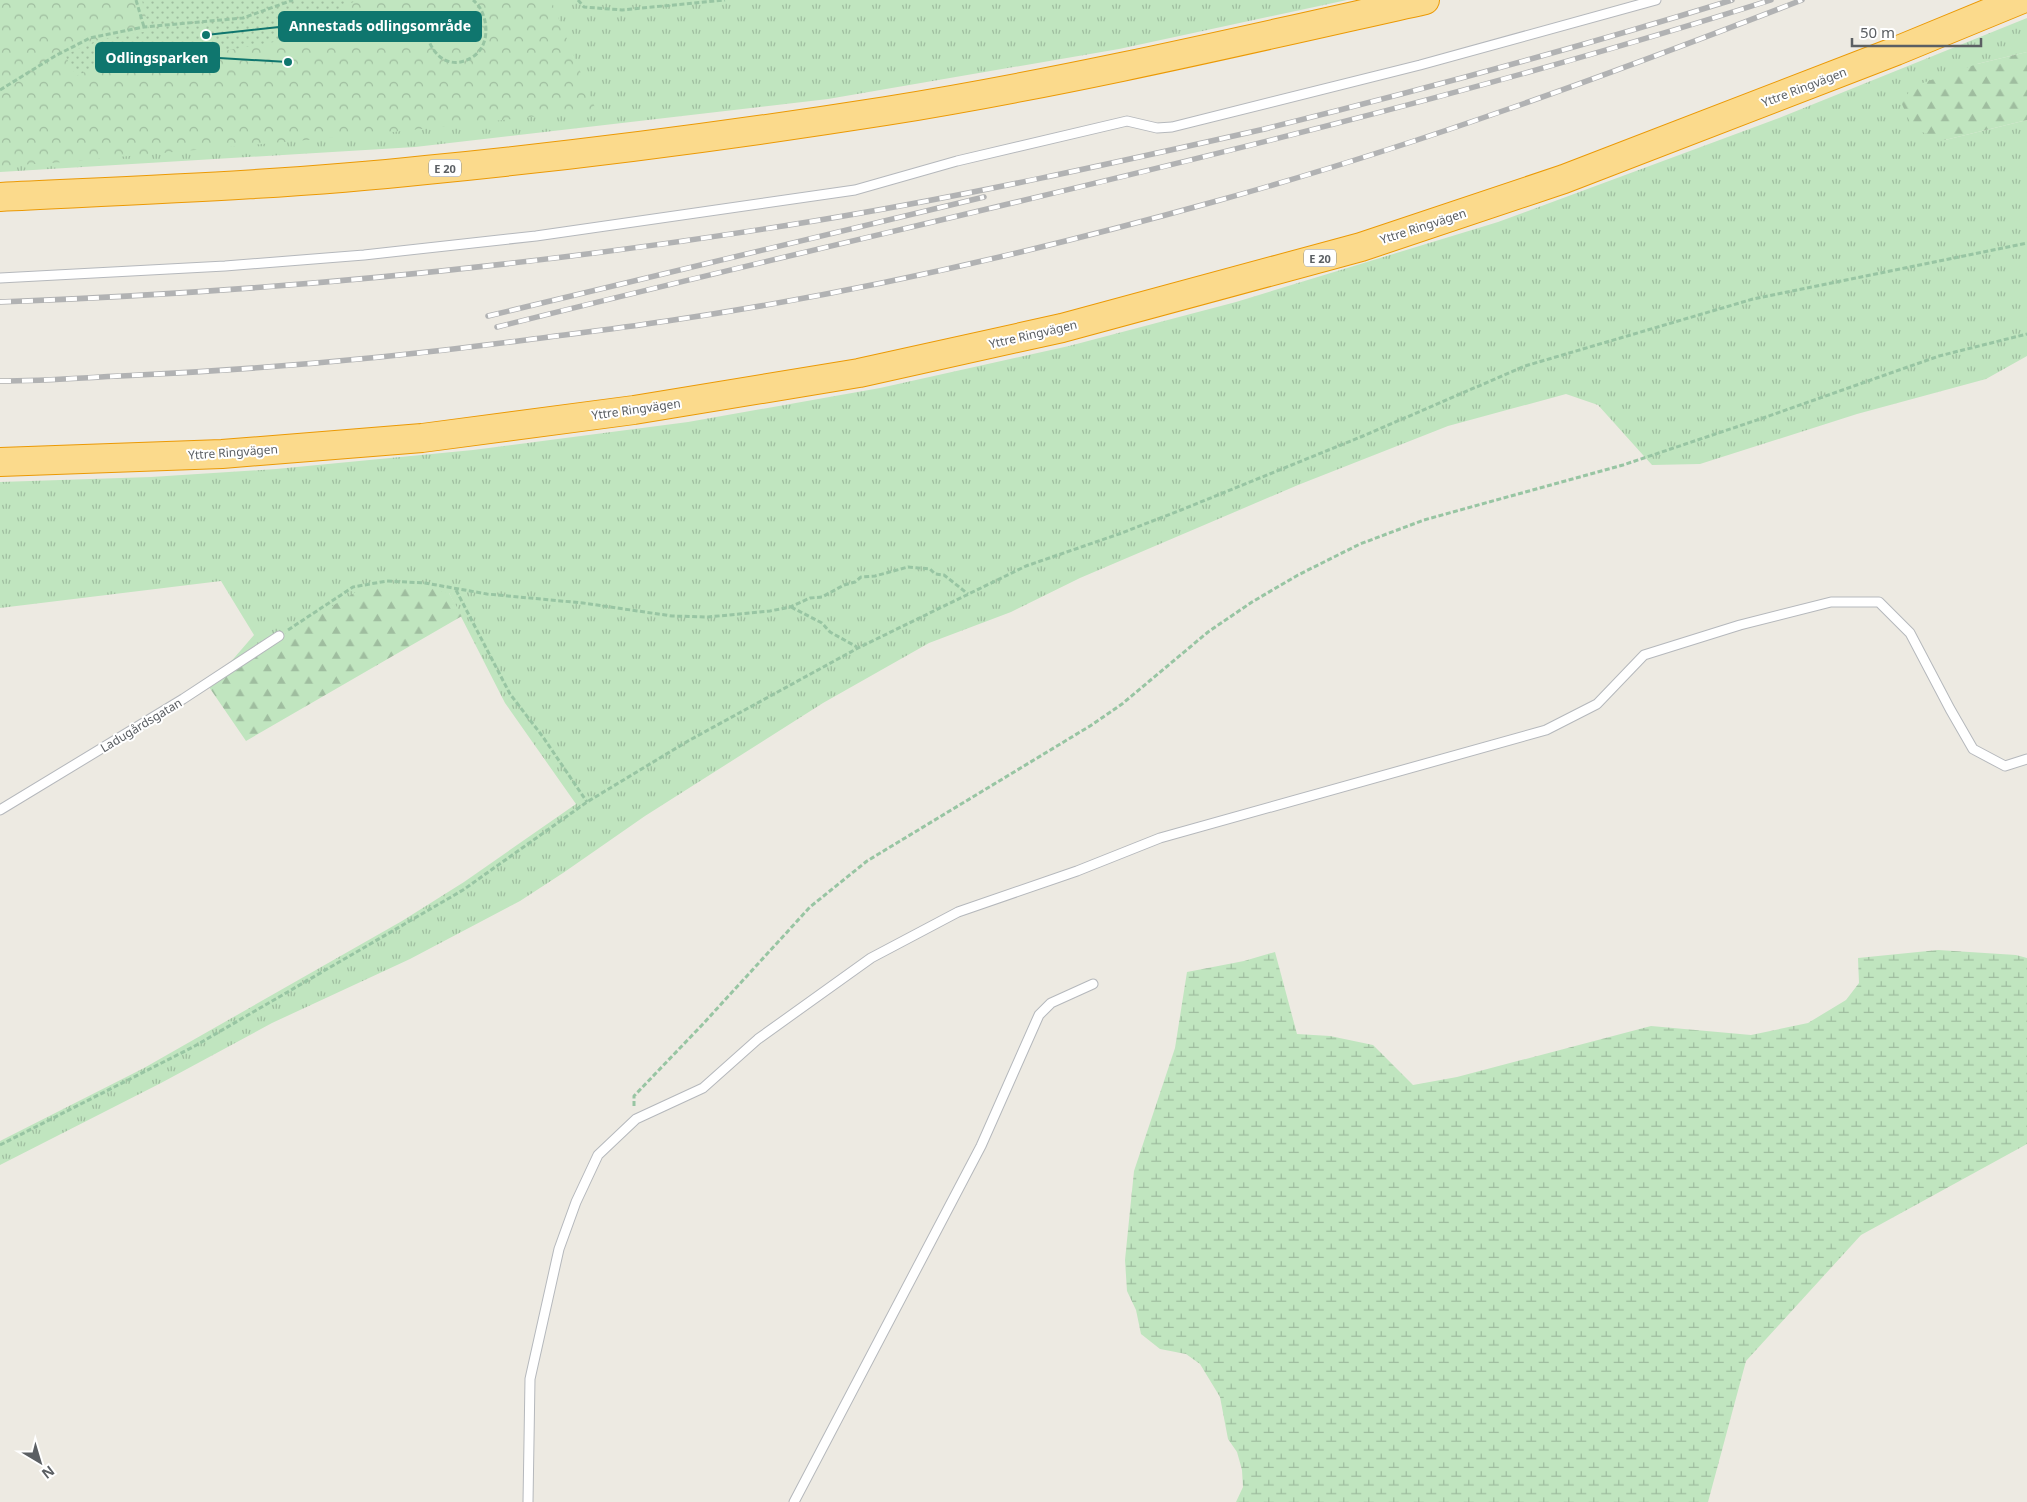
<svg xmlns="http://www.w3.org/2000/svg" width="2027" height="1502" viewBox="0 0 2027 1502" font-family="'Noto Sans',sans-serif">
<defs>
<pattern id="grass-tufts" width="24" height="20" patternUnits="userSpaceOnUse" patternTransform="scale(1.25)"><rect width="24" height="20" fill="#c0e5bf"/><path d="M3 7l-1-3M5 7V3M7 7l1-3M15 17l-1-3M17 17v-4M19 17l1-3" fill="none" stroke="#9fbd9f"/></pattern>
<pattern id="forest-firs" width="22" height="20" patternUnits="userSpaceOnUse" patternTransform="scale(1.25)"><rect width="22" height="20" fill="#c0e5bf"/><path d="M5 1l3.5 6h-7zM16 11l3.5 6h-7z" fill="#9fbd9f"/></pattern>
<pattern id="wetland-marsh" width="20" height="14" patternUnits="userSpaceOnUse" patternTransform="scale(1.25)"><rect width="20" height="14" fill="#c0e5bf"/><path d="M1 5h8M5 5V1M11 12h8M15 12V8" fill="none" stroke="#9fbd9f"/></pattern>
<pattern id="park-crowns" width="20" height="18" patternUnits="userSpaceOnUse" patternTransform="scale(1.25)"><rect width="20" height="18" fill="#c0e5bf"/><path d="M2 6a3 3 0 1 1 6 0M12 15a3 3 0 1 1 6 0" fill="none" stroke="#9fbd9f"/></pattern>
<pattern id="garden-dots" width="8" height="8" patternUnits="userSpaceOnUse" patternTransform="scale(1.25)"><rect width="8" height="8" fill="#c0e5bf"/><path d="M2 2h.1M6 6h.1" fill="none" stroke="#9fbd9f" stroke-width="1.8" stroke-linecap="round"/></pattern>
</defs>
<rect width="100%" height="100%" fill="#edeae2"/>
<path fill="url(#grass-tufts)" d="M95 0H1347L1119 49 828 99 415 147 0 172V57Z
M2027 18V52L1977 64 1945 140 2027 120V356L1986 379 1857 414 1700 464 1652 465 1598 405 1566 394 1448 426 1298 485 1080 578 1011 612 929 643 823 703 645 816 563 873 520 901 410 959 272 1023 161 1083 0 1165V1141L144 1068 402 921 464 882 576 804 505 703 449 593 209 687 254 635 221 581 0 608V482L151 477 276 469 473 450 688 422 880 388 1069 346 1236 302 1498 222 1779 118Z"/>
<path fill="url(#forest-firs)" d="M2027 52V120L1945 140 1913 129 1901 102 1914 86 1977 64Z
M388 585 425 587 449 593 462 616 246 741 209 687 278 638 356 592Z"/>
<path fill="url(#wetland-marsh)" d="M1938 950 2016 955 2027 958V1144L1861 1235 1746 1361 1708 1502H1236L1243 1487 1242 1470 1237 1452 1228 1439 1220 1397 1200 1364 1186 1354 1160 1349 1141 1334 1136 1310 1127 1291 1125 1260 1134 1171 1175 1048 1187 972 1244 961 1275 952 1297 1034 1330 1036 1373 1045 1413 1085 1457 1077 1651 1026 1751 1035 1808 1023 1846 1000 1859 983 1858 958Z"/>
<path fill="url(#park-crowns)" d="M0 0H551L596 110 384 133 52 163 0 166Z"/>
<path fill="url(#garden-dots)" d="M142 0H357L279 41 207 54 144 58 101 65 76 76 65 55 98 40 149 31Z"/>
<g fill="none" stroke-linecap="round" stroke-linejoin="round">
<defs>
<path id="service" d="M0 278 225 266 364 255 536 236 855 190 957 161 1127 121 1157 128 1172 127 1420 65 1656 0
M0 810 183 699 279 636
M528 1502 530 1379 559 1249 576 1202 598 1155 636 1119 703 1088 758 1039 871 958 958 912 1077 871 1160 838 1546 730 1597 704 1644 655 1740 625 1831 602H1879L1910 633 1950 709 1973 749 2005 766 2027 759
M794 1502 981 1146 1039 1015 1051 1003 1093 984"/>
<path id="motorway" d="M0 197C142 190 285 185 426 170 580 155 733 135 886 111 1067 82 1246 40 1425 0
M0 462 222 454 422 438 634 410 859 373 1062 328 1361 247 1564 179 1896 51 2020 0"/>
</defs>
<use href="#service" stroke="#b5b8bc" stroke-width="11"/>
<use href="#motorway" stroke="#eb9904" stroke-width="30"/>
<path stroke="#98c5a3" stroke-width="3" stroke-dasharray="5 2.5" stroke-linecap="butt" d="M136 0 144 27
M578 0 584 7 622 10 725 0
M450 32 439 25 427 35C433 58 452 71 474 56 492 43 488 12 473 0
M0 90 55 56 90 38 144 27 243 18 293 0
M456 590 510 694 543 737 587 802
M791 607 822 623 830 632 857 647
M288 630 353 587 387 581 425 583 487 594 583 603 672 616 708 617 770 611 790 607 810 598 822 597 844 585 855 582 861 577 875 576 908 567 930 569 935 574 944 575 968 594
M634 1106V1096L702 1025 810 907 867 861 1090 726 1122 704 1208 632 1252 602 1298 575 1360 544 1424 520 1623 465 1766 417 1939 356 2027 334
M0 1145 193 1047 463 890 587 802 688 741 858 648 1026 566 1119 534 1181 510 1363 436 1525 366 1753 299 2027 243"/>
<use href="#service" stroke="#fff" stroke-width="9"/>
<use href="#motorway" stroke="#fbda8c" stroke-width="28"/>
<defs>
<path id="rail" d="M1264 129C1421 90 1577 48 1732 0
M0 302C273 292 545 265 814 221 967 196 1118 162 1269 128
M488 316 984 197
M497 327C922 220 1353 133 1771 0
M0 381C46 381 93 377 139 375 264 369 387 358 510 342 562 335 615 329 667 321 851 294 1034 252 1213 202 1413 147 1608 75 1802 0"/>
</defs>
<use href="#rail" stroke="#b1b2b3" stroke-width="5.5"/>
<use href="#rail" stroke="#fff" stroke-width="4" stroke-dasharray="11" stroke-linecap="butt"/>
</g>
<g text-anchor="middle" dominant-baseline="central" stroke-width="4" stroke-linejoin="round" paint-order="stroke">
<g fill="#fff" stroke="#8c8f92" stroke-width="1">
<rect x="429" y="159.5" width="32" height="17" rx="4"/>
<rect x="1304" y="249.5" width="32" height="17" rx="4"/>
</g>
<g font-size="11" font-weight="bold" fill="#5b5f63">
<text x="445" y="168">E 20</text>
<text x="1320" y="258">E 20</text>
</g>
<g font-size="12" fill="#5b5f63" stroke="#fff">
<text transform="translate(1804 87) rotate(-21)">Yttre Ringvägen</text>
<text transform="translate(1423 226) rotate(-18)">Yttre Ringvägen</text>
<text transform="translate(1033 334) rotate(-13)">Yttre Ringvägen</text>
<text transform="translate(636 409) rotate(-8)">Yttre Ringvägen</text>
<text transform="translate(233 452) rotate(-4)">Yttre Ringvägen</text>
<text transform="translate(141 725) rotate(-31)">Ladugårdsgatan</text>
</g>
</g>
<path fill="none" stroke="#0f766e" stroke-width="2" d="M206 35L279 27M288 62L219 58"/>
<g fill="#0f766e" stroke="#fff" stroke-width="2">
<circle cx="206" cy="35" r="5"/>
<circle cx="288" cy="62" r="5"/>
</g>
<g fill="#0f766e" stroke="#0f766e" stroke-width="2">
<rect x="279" y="12" width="202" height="29" rx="5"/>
<rect x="96" y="43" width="123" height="29" rx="5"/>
</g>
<g font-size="14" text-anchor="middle" font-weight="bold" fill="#fff">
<text x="380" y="31">Annestads odlingsområde</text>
<text x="157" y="63">Odlingsparken</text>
</g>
<g transform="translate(40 1462) rotate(142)" stroke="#ffffff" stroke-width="4" paint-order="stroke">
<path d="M0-4L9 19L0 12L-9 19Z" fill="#5b5f63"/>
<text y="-8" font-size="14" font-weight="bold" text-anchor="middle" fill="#5b5f63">N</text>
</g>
<path d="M1852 38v8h129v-8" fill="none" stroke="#5b5f63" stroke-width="2.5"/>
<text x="1860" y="38" font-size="15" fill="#5b5f63" stroke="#ffffff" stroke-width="4" paint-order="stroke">50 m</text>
</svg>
